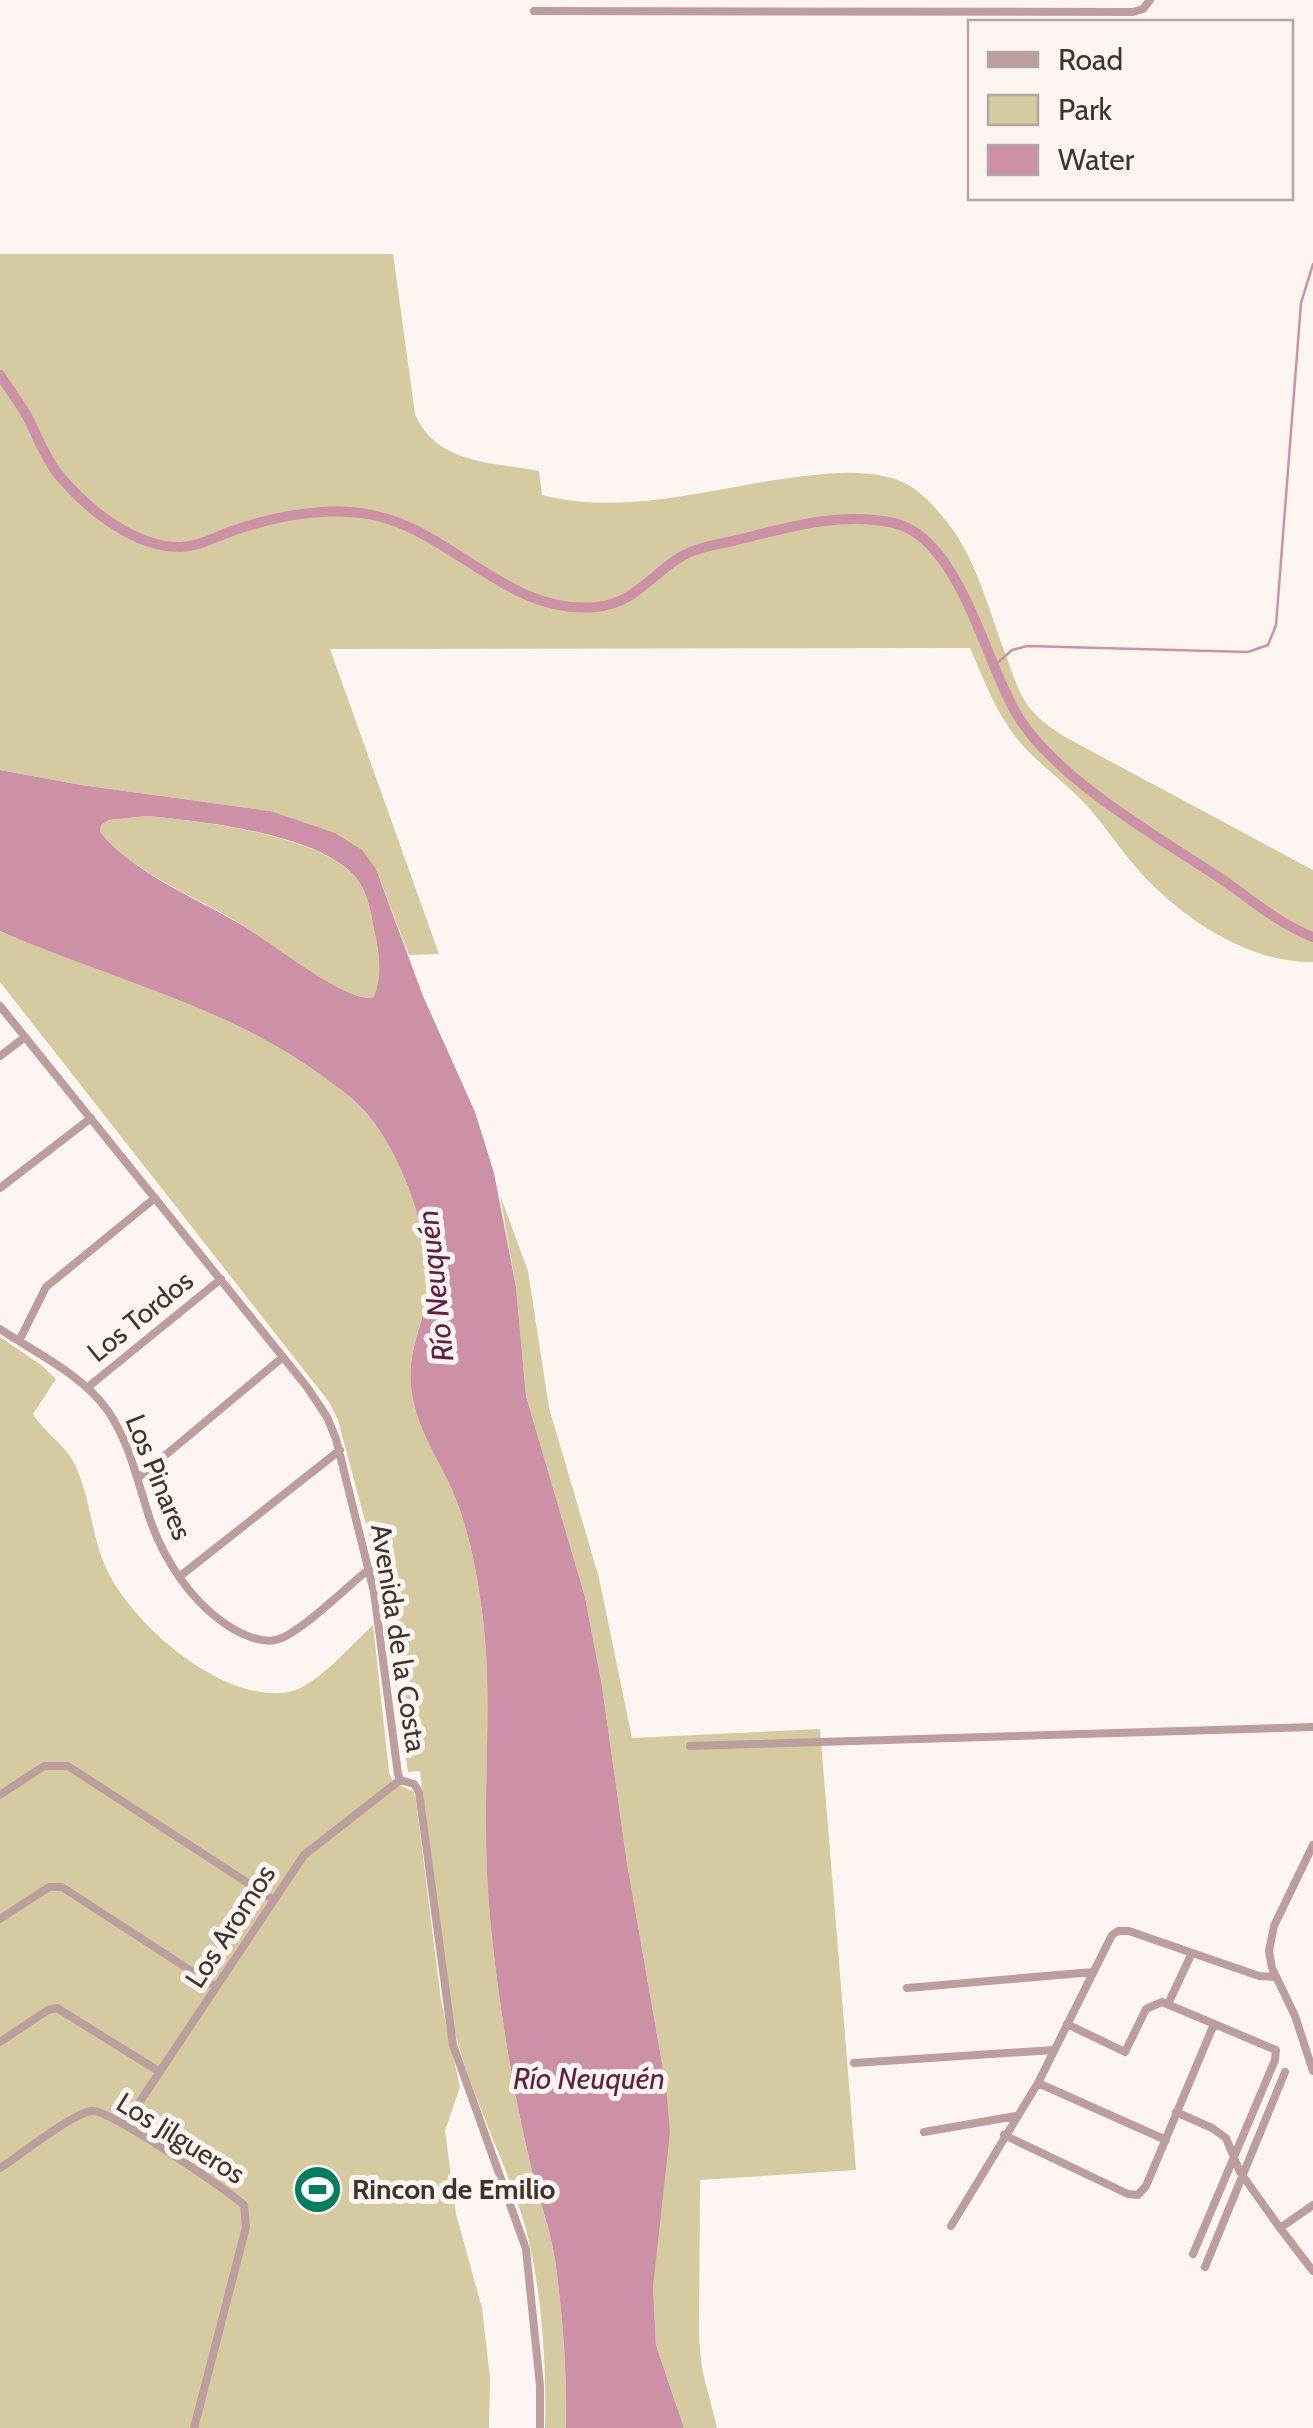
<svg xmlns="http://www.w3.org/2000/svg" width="1313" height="2428" viewBox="0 0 1313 2428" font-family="Cabin,sans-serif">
<rect width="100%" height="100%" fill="#fdf5f2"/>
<path fill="#d6caa1" d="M0 254H393L415 414C436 464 492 462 539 471L542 495C618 515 699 492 775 480 812 475 851 468 888 477 910 482 928 498 942 516 975 553 988 608 1005 653 1013 674 1019 698 1035 714 1043 723 1055 730 1065 737L1313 870V962C1248 963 1183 919 1140 872 1121 851 1106 827 1087 806 1070 787 1049 772 1031 754 1001 726 986 685 970 648L330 649 439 954 409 955 376 869 270 811 81 785 0 770Z
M147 816C201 821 322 835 357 879 368 894 371 912 374 930 379 951 383 979 373 998 342 1000 272 944 244 926 196 896 137 876 100 832L101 825 109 820Z
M0 931C108 979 226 1005 322 1076 339 1088 356 1100 369 1116 403 1158 431 1235 427 1290 424 1328 405 1351 412 1394 417 1427 435 1454 449 1483 467 1521 477 1570 482 1612 492 1685 485 1759 486 1833 486 1889 492 1945 500 2001 508 2059 519 2117 533 2175 540 2203 551 2231 555 2260 563 2316 567 2372 566 2428H545C547 2365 541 2275 522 2216 502 2153 470 2094 454 2029L420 1771 408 1772 379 1573 338 1420 329 1402 0 982Z
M500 1195 528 1271 549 1408 599 1578 632 1738 820 1729 856 2170 700 2180 699 2338 702 2369 717 2428H684L656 2345 653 2287 666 2086 627 1863 602 1686 585 1597 526 1396 516 1287Z
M0 1337 41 1365 56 1379 33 1414C45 1434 66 1444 76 1467 91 1500 91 1536 107 1570 133 1625 223 1704 289 1692 316 1687 353 1643 373 1625L389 1772 393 1782 414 1792 416 1801 441 2000 460 2087 445 2131 456 2214 482 2308 490 2378 489 2428H0Z"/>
<path fill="#cc91a6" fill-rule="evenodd" d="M0 770 81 785 270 811 335 833 362 850 376 869 423 996 475 1112 494 1173 516 1287 526 1396 585 1597 602 1686 627 1863 666 2086 670 2132 653 2287 656 2345 684 2428H566C567 2372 563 2316 555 2260 551 2231 540 2203 533 2175 519 2117 508 2059 500 2001 492 1945 486 1889 486 1833 485 1759 492 1685 482 1612 477 1570 467 1521 449 1483 435 1454 417 1427 412 1394 405 1351 424 1328 427 1290 431 1235 403 1158 369 1116 356 1100 339 1088 322 1076 226 1005 108 979 0 931ZM147 816C201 821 322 834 357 879 368 894 371 912 374 930 379 950 383 978 373 998 342 1001 270 941 240 924 194 897 135 874 100 832L101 825 109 820Z"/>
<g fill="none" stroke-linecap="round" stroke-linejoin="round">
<path stroke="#cc91a6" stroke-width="2.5" d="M995 665 1012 650 1027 646 1248 652 1268 645 1276 625 1301 303 1313 264"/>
<path stroke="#cc91a6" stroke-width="10" d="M0 375C9 389 19 402 27 416 37 435 44 456 58 474 86 508 134 548 181 547 200 546 217 536 235 530 281 514 342 504 388 519 459 541 514 615 596 607 633 604 650 576 679 558 694 548 715 545 733 541 786 528 839 511 894 523 961 538 986 667 1019 718 1060 782 1160 838 1223 880 1252 900 1279 924 1313 937"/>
<path stroke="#bb9e9d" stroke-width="8" d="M534 11 1133 12 1143 9 1150 0
M0 1006 307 1387 327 1417 336 1439 374 1592 398 1774 400 1780 414 1784 419 1792 453 2045 526 2249 540 2386V2428
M0 1056 25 1037
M0 1188 91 1118
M0 1329C36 1353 83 1375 108 1411 129 1442 136 1476 147 1510 161 1557 192 1605 235 1630 248 1637 265 1644 279 1639 302 1631 348 1586 369 1569
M19 1341 46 1287 155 1198
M88 1387 221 1279
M138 1478 283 1357
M179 1577 340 1450
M690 1746 1313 1727
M0 1795 44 1766H68L274 1900
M1313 1845 1274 1926 1269 1951 1272 1968 1295 2016 1313 2071
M0 1919 49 1887H62L216 1987
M907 1988 1093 1972
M1168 2004 1191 1955
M1067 2024 1125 2052 1146 2009 1162 2002 1276 2050 1275 2060 1193 2254
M0 2042 48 2010 57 2008 160 2072
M854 2063 1054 2050
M1038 2083 1166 2140
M1176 2112 1212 2128 1226 2138 1240 2172 1280 2228 1313 2205
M125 2124 304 1855 400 1780
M924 2132 1016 2116
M1004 2135 1128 2194 1138 2195 1146 2186 1214 2024
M0 2168C19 2156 74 2112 92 2111 111 2110 225 2189 244 2205L246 2227 194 2428
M951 2226 1038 2083 1112 1935 1118 1931H1129L1259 1976 1276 1977
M1280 2228 1313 2271
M1205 2267 1285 2072"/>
</g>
<defs>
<symbol id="stadium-disc" viewBox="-11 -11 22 22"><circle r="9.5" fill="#007f60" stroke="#fdf5f2"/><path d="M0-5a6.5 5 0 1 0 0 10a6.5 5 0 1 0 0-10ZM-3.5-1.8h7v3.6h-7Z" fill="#fff"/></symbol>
</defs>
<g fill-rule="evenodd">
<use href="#stadium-disc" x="290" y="2162" width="55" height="55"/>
</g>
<g text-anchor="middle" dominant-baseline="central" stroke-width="10" stroke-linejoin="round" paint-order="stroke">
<g font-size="28" fill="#41322c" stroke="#fdf5f2">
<text transform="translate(140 1316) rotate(-39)">Los Tordos</text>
<text transform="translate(159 1477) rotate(68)">Los Pinares</text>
<text transform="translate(399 1638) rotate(81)">Avenida de la Costa</text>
<text transform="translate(230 1926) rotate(-57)">Los Aromos</text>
<text transform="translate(181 2138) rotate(32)">Los Jilgueros</text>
</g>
<g font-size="28" font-weight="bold" fill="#41322c" stroke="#fdf5f2" text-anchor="start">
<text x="352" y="2189">Rincon de Emilio</text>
</g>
<g font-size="30" font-style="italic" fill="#641d3e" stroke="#fdf5f2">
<text transform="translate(435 1286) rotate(-96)">Río Neuquén</text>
<text x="589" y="2078">Río Neuquén</text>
</g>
</g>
<rect x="968" y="20" width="325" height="180" fill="#fdf5f2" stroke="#b2a7a3" stroke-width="2.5"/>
<rect x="988" y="52" width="50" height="15" fill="#bb9e9d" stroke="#b2a7a3" stroke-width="2.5"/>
<text x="1058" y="70" font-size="30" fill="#41322c">Road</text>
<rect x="988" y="95" width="50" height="30" fill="#d6caa1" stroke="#b2a7a3" stroke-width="2.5"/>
<text x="1058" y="120" font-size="30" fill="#41322c">Park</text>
<rect x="988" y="145" width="50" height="30" fill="#cc91a6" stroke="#b2a7a3" stroke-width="2.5"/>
<text x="1058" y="170" font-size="30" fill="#41322c">Water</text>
</svg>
